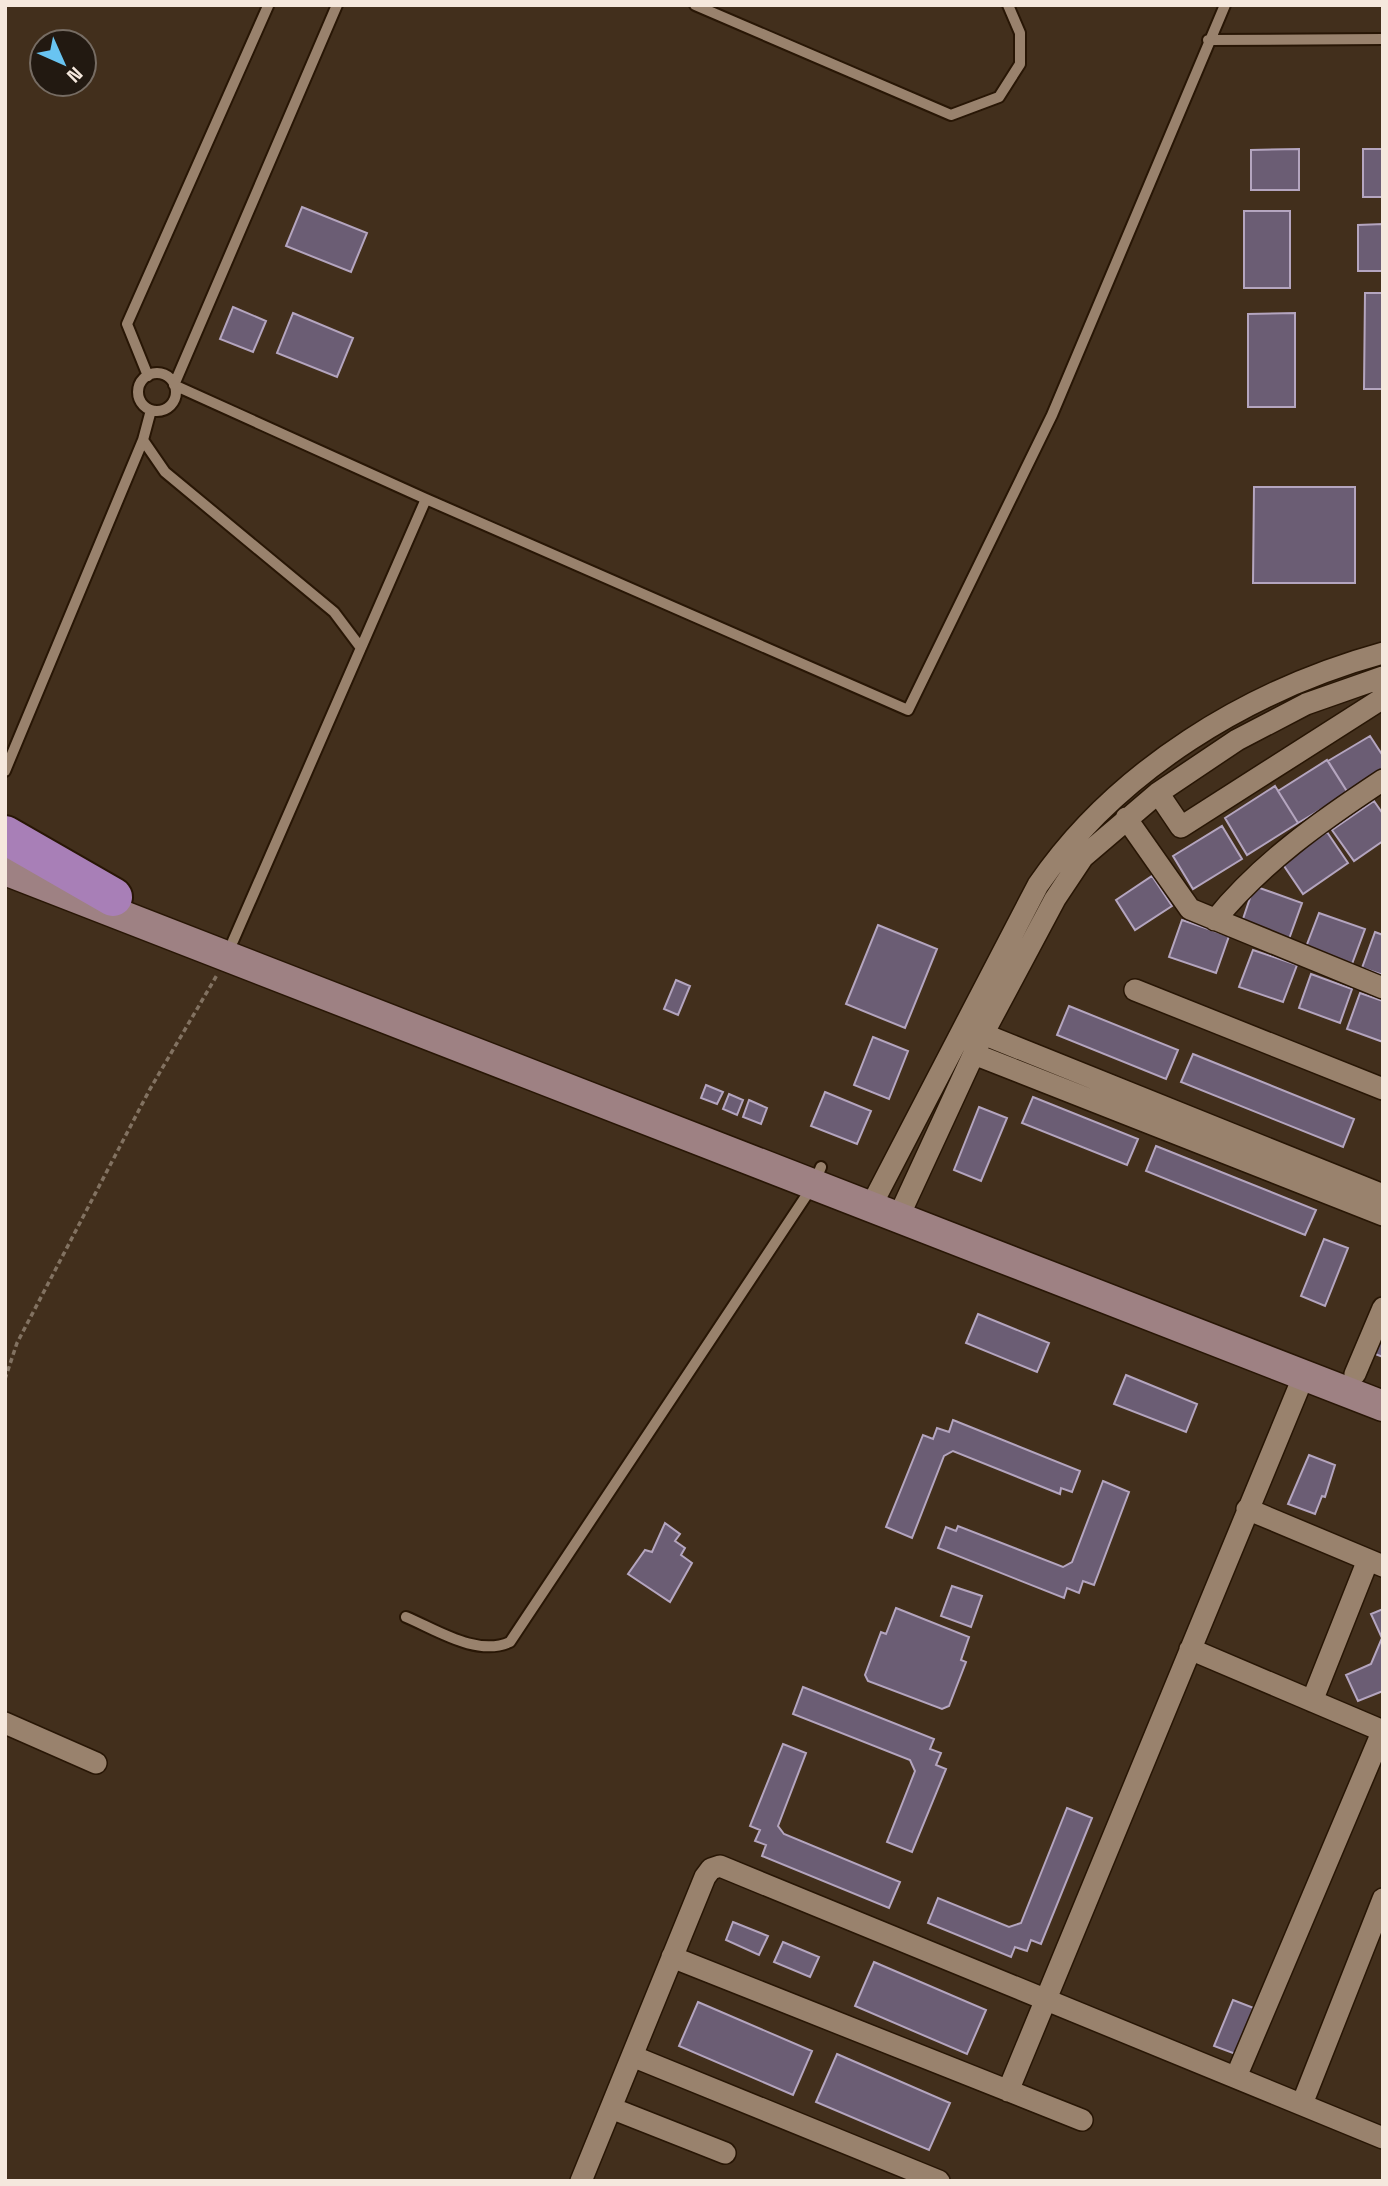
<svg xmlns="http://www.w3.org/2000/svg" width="1388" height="2186" viewBox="0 0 1388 2186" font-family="'Space Grotesk',sans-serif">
<rect width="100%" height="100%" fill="#422f1c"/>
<path fill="#6b5d74" stroke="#b4a5bf" stroke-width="2" d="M1299 149V190H1251V150Z
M1363 149H1383V197H1363Z
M302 207 367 233 351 272 286 246Z
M1244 211H1290V288H1244Z
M1383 224V271H1358V225Z
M1365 293H1383V389H1364Z
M233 307 266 321 253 352 220 339Z
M293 313 353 338 337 377 277 353Z
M1295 313V407H1248V314Z
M1254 487H1355V583H1253Z
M1370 736 1383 756V771L1348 793 1328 761Z
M1327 760 1348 793 1298 823 1278 791Z
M1275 786 1298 823 1247 855 1225 818Z
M1374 801 1383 814V841L1354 861 1332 830Z
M1222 826 1242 859 1193 889 1173 856Z
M1327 832 1348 863 1303 894 1282 863Z
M1152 876 1172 906 1135 930 1116 900Z
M1254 886 1302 903 1289 939 1242 922Z
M1319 913 1365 929 1352 964 1306 947Z
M1182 920 1229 936 1216 973 1169 957Z
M878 925 937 949 905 1028 846 1004Z
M1375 932 1383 935V975L1362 968Z
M1253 950 1297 965 1283 1002 1239 987Z
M1311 974 1352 989 1340 1023 1299 1008Z
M676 980 690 986 678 1015 664 1009Z
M1360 993 1383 1001V1042L1347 1029Z
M1069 1006 1178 1050 1166 1079 1057 1035Z
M873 1037 908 1051 889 1099 854 1085Z
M1193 1054 1354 1119 1343 1147 1181 1082Z
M706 1085 723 1092 717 1104 701 1098Z
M825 1092 871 1111 857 1144 811 1126Z
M729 1094 743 1100 737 1115 723 1109Z
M1033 1097 1138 1139 1127 1165 1022 1123Z
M749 1100 767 1108 761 1124 743 1117Z
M979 1107 1007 1118 981 1181 954 1170Z
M1156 1146 1316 1210 1305 1235 1146 1171Z
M1324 1239 1348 1248 1325 1306 1301 1296Z
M978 1314 1049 1343 1037 1372 966 1343Z
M1383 1333V1357L1375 1354Z
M1126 1375 1197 1404 1186 1432 1114 1404Z
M953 1420 1080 1471 1072 1492 1061 1488 1060 1494 953 1451 944 1456 912 1538 886 1527 923 1435 933 1439 937 1428 949 1432Z
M1309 1455 1335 1465 1325 1497 1322 1496 1315 1514 1288 1504Z
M1103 1481 1129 1492 1094 1585 1083 1581 1079 1593 1067 1588 1064 1598 938 1548 946 1527 956 1531 958 1526 1063 1567 1072 1562Z
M665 1523 680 1534 675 1541 685 1548 681 1555 692 1563 670 1602 628 1574 645 1550 652 1552Z
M952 1586 982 1596 971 1627 941 1616Z
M896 1608 969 1637 961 1660 966 1662 949 1706 942 1709 868 1681 865 1675 881 1632 886 1634Z
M1383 1609V1691L1358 1701 1346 1675 1371 1664 1382 1638 1371 1614Z
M803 1687 934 1739 930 1749 941 1753 936 1765 946 1769 912 1852 887 1842 915 1771 910 1760 793 1714Z
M783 1744 806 1753 778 1826 784 1834 900 1882 889 1908 762 1856 766 1845 755 1841 760 1830 750 1826Z
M1067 1808 1092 1818 1041 1944 1031 1940 1027 1951 1015 1947 1011 1957 928 1923 938 1898 1009 1927 1021 1923Z
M733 1922 768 1936 759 1955 726 1940Z
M783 1942 819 1957 810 1977 774 1962Z
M874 1962 986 2010 967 2054 855 2006Z
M1233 2000 1259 2010 1241 2056 1214 2046Z
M698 2002 812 2051 793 2095 679 2046Z
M837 2054 950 2103 929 2150 816 2102Z"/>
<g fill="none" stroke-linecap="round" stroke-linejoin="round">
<defs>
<path id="service" d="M337 5 174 385 426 499 908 710 1052 415 1225 5
M695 5 951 115 999 97 1020 64V33L1008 5
M1208 40 1383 39
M138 392a19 19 0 1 1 38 0a19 19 0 1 1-38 0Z
M148 376 127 324 268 6
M143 440 165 472 334 612 361 648
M5 771 143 440 151 410
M233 941 426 499
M406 1617C437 1630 477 1657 510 1642L814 1184 821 1167"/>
<path id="minor" d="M1158 793 1181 827 1383 698
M1126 818 1190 909 1383 988
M1215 920C1262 862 1321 821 1383 780
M1135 990 1383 1089
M983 1034 1383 1195
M974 1054 1383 1215
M871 1206 1038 885C1117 770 1249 690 1383 653
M898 1218 983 1034 1055 899 1083 857 1158 793 1237 740 1306 704 1383 677
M1355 1374 1383 1308
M1247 1509 1383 1566
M1190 1649 1383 1731
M1312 1701 1368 1560
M5 1723 96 1763
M672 1957 1082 2120
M632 2056 939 2181
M1236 2077 1383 1730
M1008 2091 1304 1375
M1302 2104 1383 1899
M611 2108 725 2153
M581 2181 705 1877 711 1869 720 1866 1383 2138"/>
<path id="secondary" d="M5 870 1383 1406"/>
<path id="motorway" d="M5 835 113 897"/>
</defs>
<use href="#service" stroke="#281605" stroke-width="14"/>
<use href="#minor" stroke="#281605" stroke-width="24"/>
<use href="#secondary" stroke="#281605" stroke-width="33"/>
<use href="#motorway" stroke="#281605" stroke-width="42"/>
<path stroke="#827261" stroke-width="3.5" stroke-dasharray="5 3.5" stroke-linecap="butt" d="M5 1379 17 1343 150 1089 217 975"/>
<use href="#service" stroke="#99826d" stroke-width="10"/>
<use href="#minor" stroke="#99826d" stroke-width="21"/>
<use href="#secondary" stroke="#9e8183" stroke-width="30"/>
<use href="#motorway" stroke="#a87fb7" stroke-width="38"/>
</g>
<rect width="1388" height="2186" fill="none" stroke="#f5e8dd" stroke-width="14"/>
<g transform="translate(63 63) rotate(135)"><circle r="33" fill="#221911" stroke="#766c63" stroke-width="2"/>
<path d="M0-5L12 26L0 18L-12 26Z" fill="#69c4f1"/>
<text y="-10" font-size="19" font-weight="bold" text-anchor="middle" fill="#f5e8dd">N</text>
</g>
</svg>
